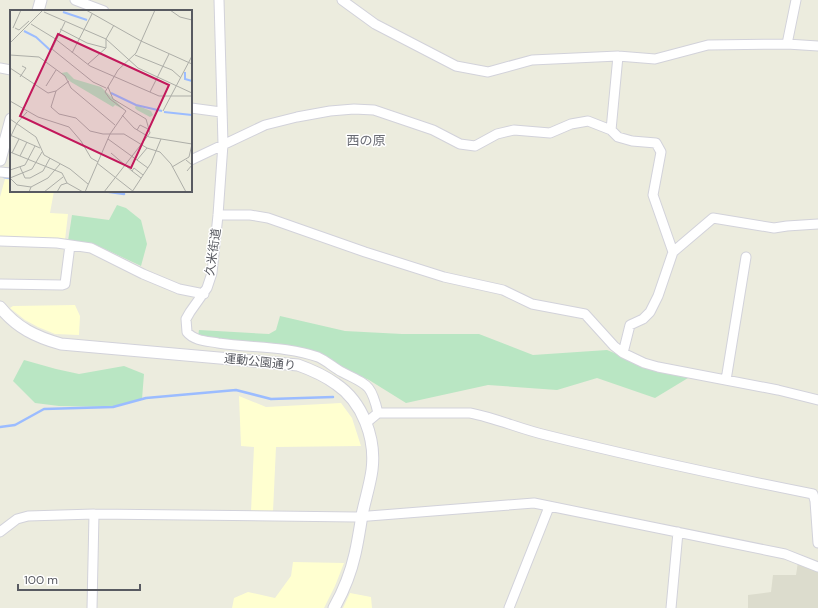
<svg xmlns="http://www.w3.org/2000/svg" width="818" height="608" viewBox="0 0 818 608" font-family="'DM Sans','Noto Sans JP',sans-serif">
<rect width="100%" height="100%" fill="#ececde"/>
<path fill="#ffffd0" d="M5 179 11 180V191H54L50 213 68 214 65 240 0 237V197Z
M75 305 80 316 79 335 55 334 38 327 25 320 10 308 13 306Z
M239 396 266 407 341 403 352 418 361 446 276 447 273 512 251 511 254 447 241 446Z
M293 562 344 563 335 586 324 608H232L234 598 248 592 275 598 291 576Z
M350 593 371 597 372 608H343Z"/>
<path fill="#dcdccd" d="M798 562 818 569V608H748V595L771 592 773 575H796Z"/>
<path fill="#b9e6c3" d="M117 205 126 208 141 220 147 244 141 266 92 243 68 241 72 215 109 220Z
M280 316 345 331 402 334H479L533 355 607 350 653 369 688 378 655 398 597 378 557 390 488 385 406 403 369 380 343 368 317 352 278 344 228 341 198 336 199 330 269 334 276 330Z
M24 360 56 369 79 374 124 366 144 374 142 399 113 407 59 406 35 403 13 381Z"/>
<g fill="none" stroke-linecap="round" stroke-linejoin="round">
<path stroke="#9bbcff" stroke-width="2.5" d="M4 177 11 178
M103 191 124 194
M0 427 15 425 44 409 113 407 146 398 236 390 271 399 333 397"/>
<defs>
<path id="minor" d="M75 0 104 11
M219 0 223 144 218 215 212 273 207 288 190 312 186 319 187 332C194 341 208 341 218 343 251 348 287 346 318 357 327 361 334 368 342 372 367 385 371 383 378 413L366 423
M342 0 375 24 456 66 488 72 532 60 618 56 655 59 708 45 787 44 818 46
M787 44 796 0
M0 68 11 70
M191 108 221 112
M611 130 618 56
M191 160 265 125 297 117 330 111 354 109 374 110 433 130 460 144 475 146 497 134 514 130 550 133 571 124 588 121 611 130 618 137 632 141 656 143 661 152 653 195 673 252
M0 172 11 173
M218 215H250L268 218 365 252 444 277 503 290 532 304 585 314 614 346 623 353 644 363 658 367 778 390 818 400
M0 241 57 243 91 248 143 274 179 289 204 294
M0 284 62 285 65 284 70 245
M623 353 630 325 643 319 650 312 658 296 673 252 713 218 774 228 787 226 818 224
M726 380 746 257
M378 413H470C496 418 520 429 546 435 634 457 723 476 813 494L815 501 818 543
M0 532 17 519 28 516 94 514 356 517 534 503 785 554 818 567
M92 608 94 514
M509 608 549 507
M671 608 678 532"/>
<path id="tertiary" d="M38 11 41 0
M0 160 11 119
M0 307C17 328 36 337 61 344L298 365C312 370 325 376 336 384 363 402 376 439 372 470 370 485 365 500 362 515 360 528 358 541 355 554 351 572 343 592 334 608"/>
</defs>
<use href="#minor" stroke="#d2d2da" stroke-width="11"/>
<use href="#tertiary" stroke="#d2d2da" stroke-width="13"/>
<use href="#minor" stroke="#fff" stroke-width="9"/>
<use href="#tertiary" stroke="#fff" stroke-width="11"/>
</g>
<g text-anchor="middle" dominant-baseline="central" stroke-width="3" stroke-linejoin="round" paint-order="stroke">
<g font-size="12" fill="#585a61" stroke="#fff">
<text transform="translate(213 252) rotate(-82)">久米街道</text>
<text transform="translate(260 362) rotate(6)">運動公園通り</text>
</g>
<g font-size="13" fill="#696b73" stroke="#fff">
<text x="366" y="140">西の原</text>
</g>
</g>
<g transform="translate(10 10)">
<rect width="182" height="182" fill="#ececde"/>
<path d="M57 62 64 69 91 77 115 100 105 95 103 97 61 72 51 63ZM126 95 141 101 143 105 140 107 127 100 125 98Z" fill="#b9e6c3"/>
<path fill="none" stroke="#9bbcff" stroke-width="2" d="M53 2 77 10M14 21 26 27 40 40M175 62V69L182 71M101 83 126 95 152 101M154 102 182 105"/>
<path fill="none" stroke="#adaea8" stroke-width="1" d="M76 0 131 31 182 54M160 0 170 7 182 10M34 2 96 29 128 58 182 83M55 12 42 39 83 72 96 78M21 14 44 28 80 56 149 86H182M3 18 11 0M5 18 9 20 19 11M50 19 77 33 96 38M0 33 33 0M62 43 82 4M0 45 29 47 55 66 61 78 105 115M125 45 162 60 171 68M78 54 96 38V29L104 15M0 58 38 83 46 81 59 71M10 67 16 58 12 56M36 76 46 60M46 81 41 97 49 104 66 108 80 121 93 124H114L137 138 150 142 161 154 176 182M140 82 159 44M0 91 28 107 59 117 71 131 81 148 88 152M153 101 182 46M112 105 124 118 139 127 182 134M0 109 26 127 34 145 60 159 78 174M127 120 130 115 140 120M0 125 30 138M0 128 7 113 17 102M98 129 138 158M0 142 52 163 57 173 73 182M2 143 9 129M101 143 122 161M10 146 17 132M127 150 137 138M176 150 182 155 177 161M87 153 124 182M10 157 15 168H20L33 161 40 148M162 157 179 147 182 134M0 160 15 155 25 136M0 168 22 159 32 142M0 168 7 175 21 177M131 168 122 161 124 158 133 165M19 182 21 177 38 168 50 154M34 182 53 167M47 182 51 175 57 173M75 182 100 124 116 101 100 89 95 82 98 77M94 182 140 123 136 109 103 89 98 77 108 60 126 43 145 0M122 182 141 153 151 129"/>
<path fill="#c2185b" fill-opacity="0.15" stroke="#c2185b" stroke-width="2" d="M48 24 159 75 121 158 10 106Z"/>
<rect width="182" height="182" fill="none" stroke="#585a61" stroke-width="2"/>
</g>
<path d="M18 584v6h122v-6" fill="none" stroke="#585a61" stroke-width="2"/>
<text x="24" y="584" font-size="12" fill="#585a61" stroke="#ffffff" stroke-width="3" paint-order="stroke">100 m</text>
</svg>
